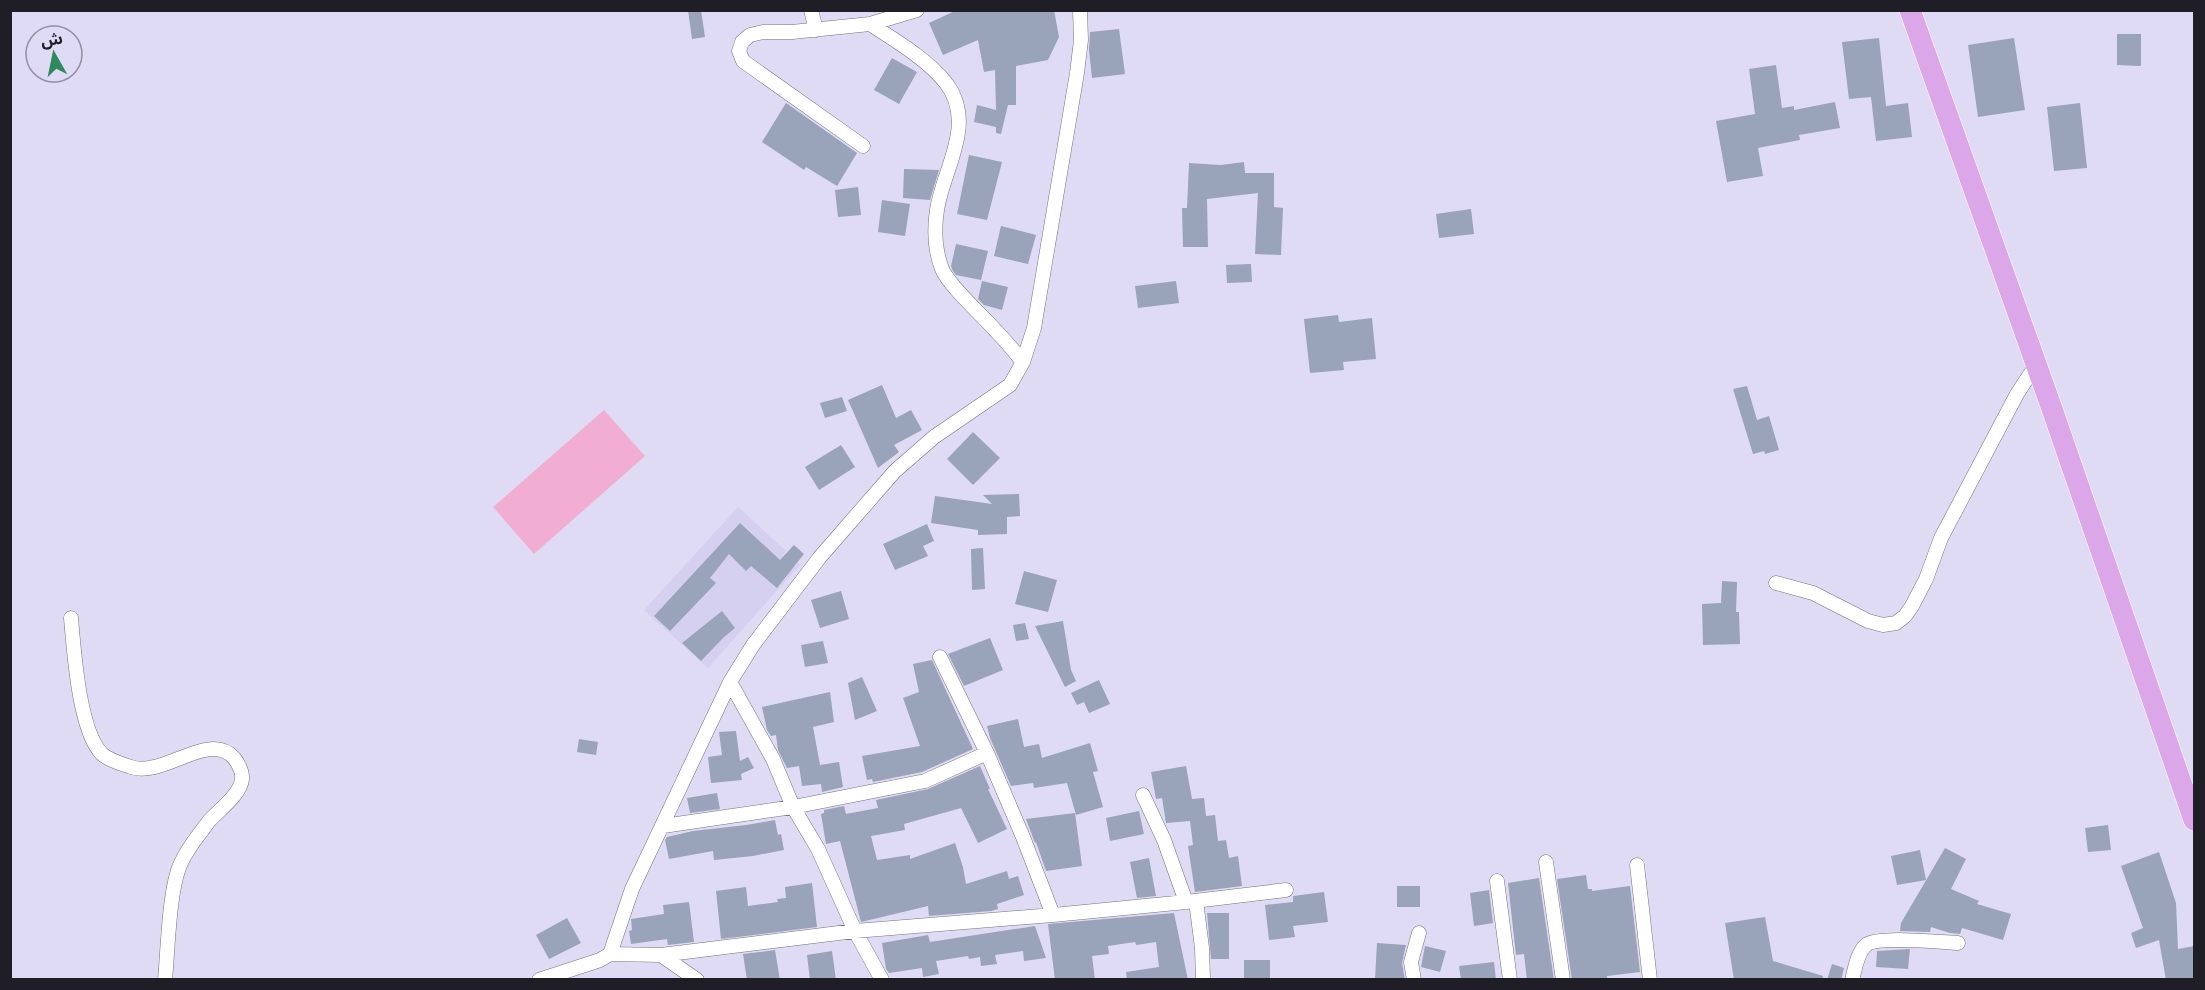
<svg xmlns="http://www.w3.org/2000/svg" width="2205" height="990" viewBox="0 0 2205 990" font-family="'Open Sans','Noto Sans Arabic',sans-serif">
<rect width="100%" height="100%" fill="#dfdbf4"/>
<path fill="#d5d0f0" d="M738 507 786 551 782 556 795 567 798 563 800 565 708 668 644 610Z"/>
<path fill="#f1aed2" d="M604 410 645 456 534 554 493 507Z"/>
<path fill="#99a3b9" d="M688 10H701L705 37 692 39Z
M957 10H1054L1059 37 1048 60 1016 66V105H1008L1001 134 996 133V127L974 122 977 105 996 110 995 70 984 72 978 40 943 55 929 23Z
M1119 29 1125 74 1092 78 1089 50 1090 32Z
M2117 34H2141V66L2117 65Z
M1879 38 1886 106 1908 103 1912 137 1876 141 1871 97 1849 99 1842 42Z
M2014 38 2025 110 1978 117 1968 45Z
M892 58 917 72 899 104 874 90Z
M1776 65 1782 108 1794 106V110L1835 102 1840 128 1799 135 1800 140 1758 148 1763 176 1727 182 1716 121 1755 114 1749 69Z
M786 103 857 153 837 186 806 167 804 170 762 142Z
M2080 103 2087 168 2054 171 2047 107Z
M969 155 1002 162 987 220 957 214Z
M1244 162 1245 173H1274V207L1283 208 1281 255 1255 254 1258 193 1207 199 1208 247H1183L1182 208H1187L1189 163 1221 165Z
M904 169 939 170 930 200 903 198Z
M858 187 861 215 838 217 835 190Z
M882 200 910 204 905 236 878 232Z
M1471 209 1474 234 1439 238 1436 214Z
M1001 226 1036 235 1028 264 994 256Z
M956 244 988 251 981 280 956 275 953 271 951 266Z
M1251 264 1252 282 1227 283 1226 265Z
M982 281 1008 287 1002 310 984 305 978 299Z
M1176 281 1179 303 1138 308 1135 286Z
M1338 315 1339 322 1372 318 1376 359 1343 362 1344 370 1310 373 1304 319Z
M882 385 896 418 911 410 922 430 894 445 899 452 878 468 848 400Z
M1747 386 1757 420 1769 416 1779 450 1765 454 1764 451 1753 454 1733 389Z
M842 397 847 411 825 418 820 403Z
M973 432 1000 458 973 485 947 459Z
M841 445 855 467 819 490 805 467Z
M1019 494 1020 516 1007 517V534L978 535V530L931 523 935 496 992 504 983 495Z
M740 523 780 560 794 545 804 554 777 588 751 566 746 571 729 554 710 578 716 583 670 631 654 616Z
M927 524 934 541 923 546 928 556 895 570 883 544Z
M983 548 985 589 972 590 971 549Z
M1024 571 1057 580 1048 612 1015 604Z
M1722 581 1737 582 1736 612H1739L1740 644 1703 645 1702 604 1721 603Z
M841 591 849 619 820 628 811 600Z
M722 611 735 628 723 638 701 661 682 643Z
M1063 621 1071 670 1076 681 1065 687 1035 626Z
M1025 623 1029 639 1016 641 1013 625Z
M990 638 1003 670 964 686 948 654Z
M823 641 828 663 805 667 801 645Z
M932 660 973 749 922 772 873 782 872 779 867 780 862 756 920 746 903 698 919 692 913 664Z
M862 677 877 711 855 720 848 683Z
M1099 680 1110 704 1089 713 1084 702 1077 705 1071 693Z
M830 692 834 722 813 727 820 765 839 762 843 787 822 792 821 784 802 786 799 766 787 768 778 750 776 735 771 736 767 730 762 707Z
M1018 719 1024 747 1039 744 1042 758 1090 743 1098 771 1093 772 1103 807 1076 815 1067 783 1034 788 1033 783 1011 786 990 738 987 726Z
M736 731 740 761 748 757 754 768 741 774 742 780 711 783 708 757 722 755 719 732Z
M579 739 598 742 596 755 577 752Z
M980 766 990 789H988L1007 829 978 843 961 808 904 824 905 830 871 836 877 860 910 855V859L955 843 963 867 966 884 1007 871 1009 879 1018 876 1024 895 997 904 998 909 991 911 929 916 928 906 861 922 840 841 826 844 821 814 824 813V810L844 806 846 814 878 808 876 800 928 789Z
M1186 766 1192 799 1204 798 1206 816 1215 815 1218 841 1226 840 1229 858 1238 856 1242 886 1195 892 1188 846 1193 845 1190 821 1166 823 1162 798 1156 799 1151 772Z
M717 793 720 809 690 813 687 798Z
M1139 811 1144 834 1110 841 1106 818Z
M1075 813 1082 866 1046 871 1036 842 1035 843 1026 819Z
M775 820 778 835 781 834 784 850 753 856 714 860 713 851 669 859 665 840 667 837 693 831 746 825Z
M2108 825 2111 850 2088 852 2085 828Z
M1945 848 1966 859 1951 889 1979 901 1977 904 2011 914 2003 940 1962 928 1960 934 1950 933 1931 927 1930 932 1900 931 1901 923Z
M1920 850 1926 880 1897 885 1891 856Z
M2159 852 2176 903 2178 949 2194 946V980H2166L2159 940 2136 948 2131 933 2143 928 2121 866Z
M1149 858 1156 896 1137 898 1130 862Z
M1586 875 1588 889H1592V891L1630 886 1640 972 1607 976V980H1572L1557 879Z
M1539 878 1554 980H1527L1524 954 1516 955 1508 883Z
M812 883 817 927 721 939 716 891 746 887 748 906 778 902 777 899 786 898 785 887Z
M1397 886H1420V907H1397Z
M1489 890 1493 923 1474 926 1470 893Z
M1324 892 1328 922 1293 926 1295 937 1269 940 1265 905 1293 902V896Z
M689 902 694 942 668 945 667 939 631 944 629 931 632 930 631 919 664 914 663 905Z
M1174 913 1188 980H1127L1126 972 1159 967 1156 942 1136 945 1135 942 1108 946 1109 954 1092 956 1095 980H1055L1048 924Z
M1207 913H1229V959H1211Z
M1765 917 1773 961 1823 976 1822 980H1734L1725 923Z
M567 918 581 943 549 959 536 935Z
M1035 926 1046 958 1024 961 1023 951 995 955 997 964 981 966 980 957 969 959 968 956 936 961 939 974 923 977 922 968 889 973 886 969 882 943 928 935 930 942Z
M1377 943 1406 945 1402 963 1405 980 1375 979Z
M1425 946 1446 951 1440 972 1421 967Z
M1910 949 1908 969 1876 967 1877 951Z
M775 950 780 980H747L743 954Z
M832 951 836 980H810L807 955Z
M1244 960H1270V980H1244Z
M1494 962 1496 980H1461L1459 966Z
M1832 964 1844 968 1841 980H1827Z"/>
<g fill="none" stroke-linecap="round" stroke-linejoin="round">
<defs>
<path id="street" d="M811 10 816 30
M870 24C896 41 927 59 946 83 977 124 943 169 937 210 934 229 935 251 942 269 949 286 983 316 996 331 1006 341 1014 351 1023 362
M863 146 743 61 739 51 742 42 750 35 763 32H792L870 24 917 10
M1776 583 1813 593 1868 621 1883 625 1896 623 1905 616 1912 606 1926 579 1941 538 2017 394 2036 365
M71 618C74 651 79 731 102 754 110 761 122 764 131 767 163 778 209 730 234 758 238 763 243 772 242 779 241 794 219 810 209 821 199 835 188 847 181 863 169 888 168 949 165 980
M940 657 987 753 1023 837 1053 915
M730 682 773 759 793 807 818 849 855 931 882 980
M1143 795 1164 840 1186 902
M663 826 793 807 925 781 987 753
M1546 862 1563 980
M1637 865 1650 980
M1497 881 1510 980
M1196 901 1202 948 1203 980
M661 955 855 931 1053 915 1186 902 1286 890
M539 980 600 960 610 954
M697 980 661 955 610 954 632 889 730 682 753 645 820 557 895 471 934 437 1010 385 1023 362 1034 328 1077 73 1081 40 1080 10
M1414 980 1411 962 1419 933
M1852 980C1855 969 1857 953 1866 945 1877 936 1942 942 1958 943"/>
<path id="primary" d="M1910 10 2051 406 2194 820"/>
</defs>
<use href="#street" stroke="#747086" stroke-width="15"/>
<use href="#primary" stroke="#fff" stroke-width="22"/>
<use href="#street" stroke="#fff" stroke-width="14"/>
<use href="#primary" stroke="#dca7e9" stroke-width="21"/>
</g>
<rect width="2205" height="990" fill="none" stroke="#1f1e27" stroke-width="24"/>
<g transform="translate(54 54) rotate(351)"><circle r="28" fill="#dfdbf4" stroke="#928fa2" stroke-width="1.5"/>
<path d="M0-4.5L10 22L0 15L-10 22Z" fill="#2e895f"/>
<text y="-9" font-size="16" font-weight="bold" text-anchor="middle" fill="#1f1e27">ش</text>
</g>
</svg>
